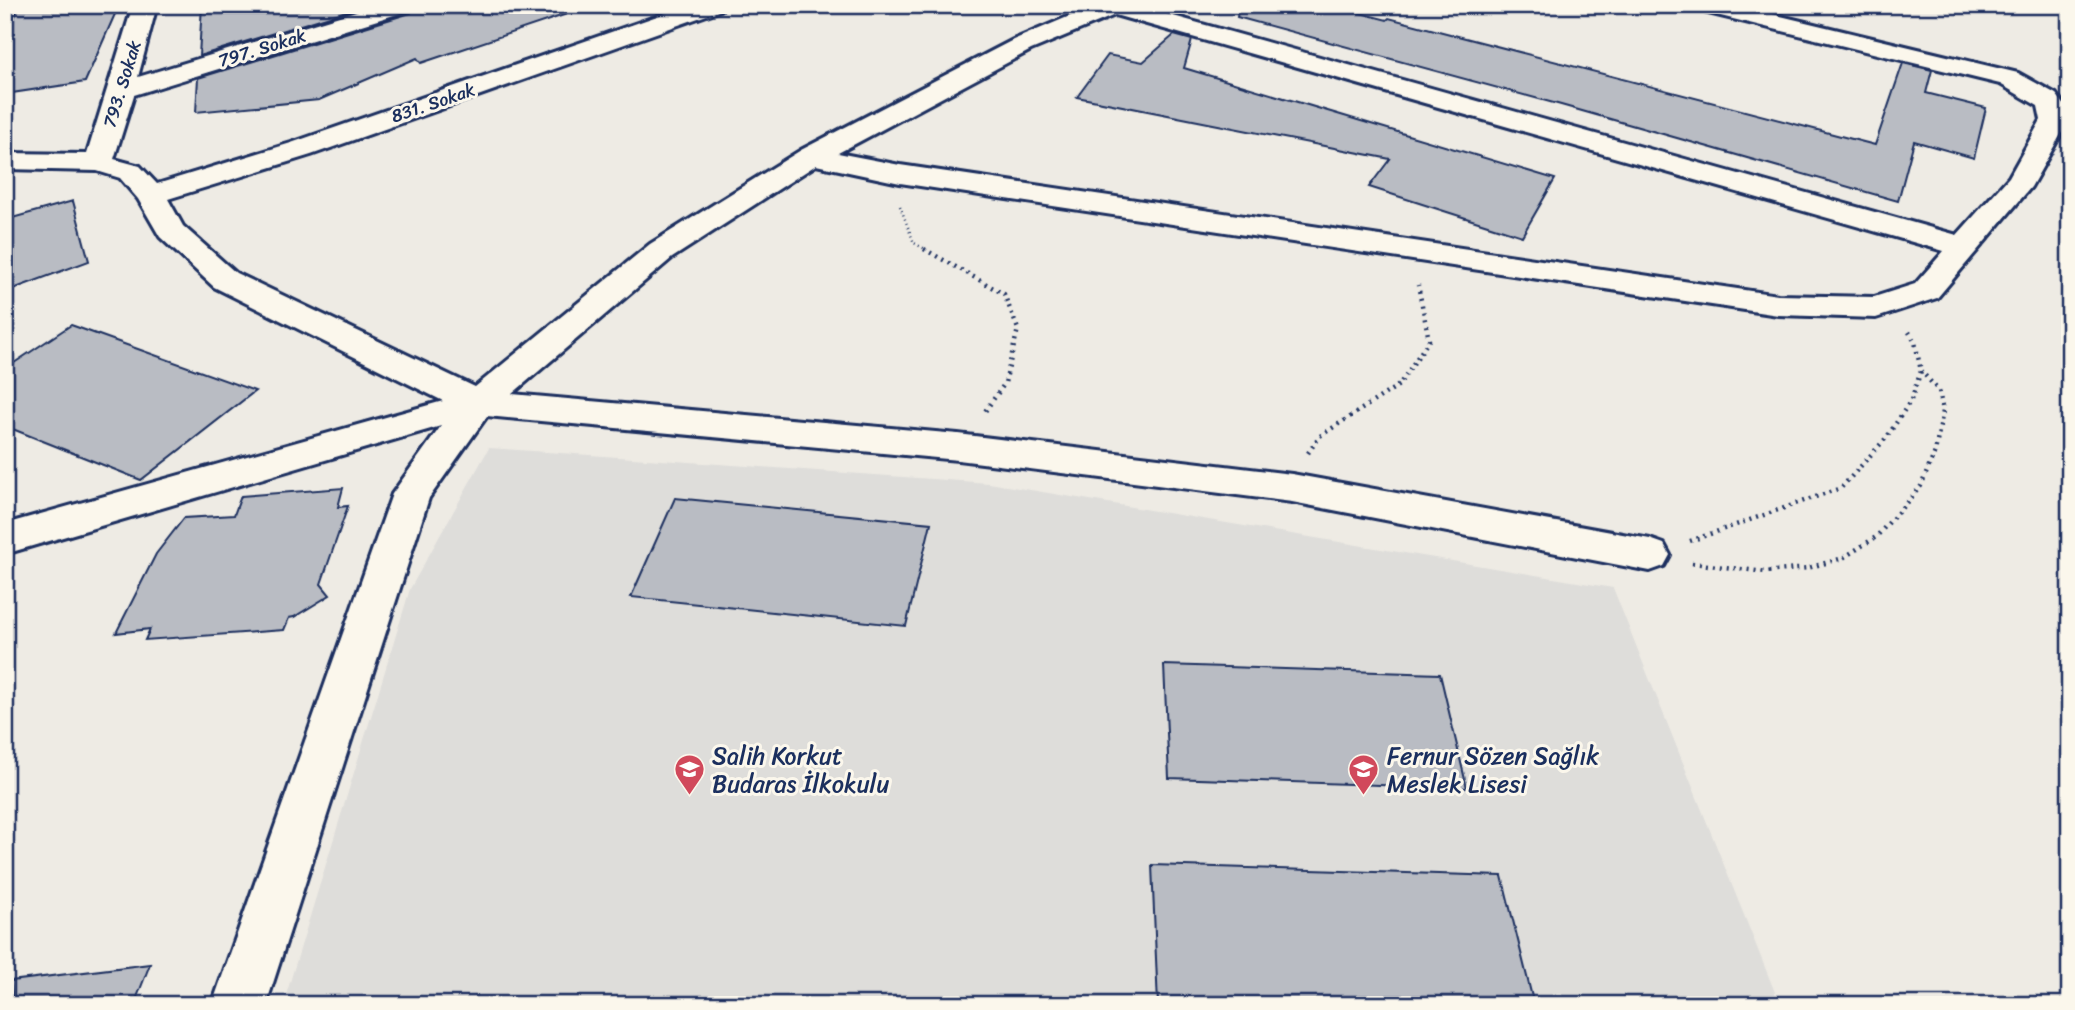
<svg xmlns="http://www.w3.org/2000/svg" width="2075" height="1010" viewBox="0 0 2075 1010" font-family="Sriracha,sans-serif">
<rect width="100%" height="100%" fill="#eeebe4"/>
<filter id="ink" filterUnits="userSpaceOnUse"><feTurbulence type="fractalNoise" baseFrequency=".0143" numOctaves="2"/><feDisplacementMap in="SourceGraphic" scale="14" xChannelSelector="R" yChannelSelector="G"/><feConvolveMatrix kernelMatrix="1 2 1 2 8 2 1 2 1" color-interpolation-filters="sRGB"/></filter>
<g filter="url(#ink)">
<path fill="#deddda" d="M489 448 989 483 1613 588 1780 1005H283L410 589Z"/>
<path fill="#b9bcc3" stroke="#1b2f5e" stroke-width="2" d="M20 5H119L85 82 5 94V36Z
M202 5H366L199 56Z
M416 5H572L573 12 421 63 417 58 319 100 196 112 198 78 411 13Z
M1239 5H1329L1387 20 1389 18 1875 145 1903 63 1932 70 1926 93 1986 108 1974 158 1914 141 1898 201 1561 105 1237 17Z
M1174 35 1192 40 1184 68 1555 179 1522 236 1369 187 1390 159 1077 97 1108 55 1143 62Z
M73 201 89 261 5 292V220Z
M71 325 255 391 141 480 5 426V369Z
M343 488 338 507 348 506 321 584 330 595 294 617 289 618 284 630 145 640 150 629 116 633 156 554 184 518 234 515 241 496Z
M675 498 931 523 906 626 631 597Z
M1164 665 1440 674 1467 788 1169 778Z
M1152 865 1502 876 1534 1005H1158Z
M150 964 134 1005H13L11 981Z"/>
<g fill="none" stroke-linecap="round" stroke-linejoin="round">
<defs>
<path id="street" d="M133 5H157L138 77 376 5H414L410 10 134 95 114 159 140 166 157 184 291 143 689 5H725L721 10 311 155 168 199 183 226 236 273 475 387 650 244 801 150 1013 40 1096 5H1134L1957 235 2009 177 2041 120 2038 106 2000 84 1696 10 1692 5H1735L2018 73 2056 94 2066 107 2069 120 2031 187 1937 298 1876 318 1778 315 900 183 816 165 672 258 512 394 958 434 1292 474 1650 539 1664 544 1670 555 1664 566 1650 571 1292 502 958 460 487 416 429 498 266 1005H212L392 494 441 426 5 554V524L443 401 214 287 160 237 138 199 120 178 97 171 5 169V153L87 154ZM1115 15 1944 251 1915 284 1874 297 1778 295 900 165 838 153 1031 50Z"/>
</defs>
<use href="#street" stroke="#1b2f5e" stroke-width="6"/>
<path stroke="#1b2f5e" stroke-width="2.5" stroke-dasharray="1 3.5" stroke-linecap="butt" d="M900 206 914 243 927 250"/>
<path stroke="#1b2f5e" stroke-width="4.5" stroke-dasharray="2 5" stroke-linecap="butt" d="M924 249 1004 294 1018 329 1005 383 983 414
M1308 453 1320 436 1399 385 1429 340 1418 285
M1690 541 1841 488 1887 437 1911 400 1921 371 1915 342 1909 332
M1692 563 1765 572 1808 568 1843 558 1876 537 1921 486 1935 452 1943 411 1939 391 1921 371"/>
<use href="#street" fill="#fbf7ec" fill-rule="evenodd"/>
</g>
</g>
<defs>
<symbol id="school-pin" viewBox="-11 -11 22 30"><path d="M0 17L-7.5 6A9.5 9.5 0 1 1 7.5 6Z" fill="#d1495b" stroke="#fbf7ec"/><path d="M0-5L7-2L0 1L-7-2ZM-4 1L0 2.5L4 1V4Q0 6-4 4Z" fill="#fff"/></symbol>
</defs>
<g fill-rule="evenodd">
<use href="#school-pin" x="672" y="752" width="35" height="47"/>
<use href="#school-pin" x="1346" y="752" width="35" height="47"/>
</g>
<g text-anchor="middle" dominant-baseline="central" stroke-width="6" stroke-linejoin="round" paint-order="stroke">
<g font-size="18" fill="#1b2f5e" stroke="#fbf7ec">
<text transform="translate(262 48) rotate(-17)">797. Sokak</text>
<text transform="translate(122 84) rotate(-73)">793. Sokak</text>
<text transform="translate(433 103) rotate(-19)">831. Sokak</text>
</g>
<g font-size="24" fill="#1b2f5e" stroke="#fbf7ec" text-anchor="start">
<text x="712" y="756">Salih Korkut<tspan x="712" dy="28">Budaras İlkokulu</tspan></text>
<text x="1387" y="756">Fernur Sözen Sağlık<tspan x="1387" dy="28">Meslek Lisesi</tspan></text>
</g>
</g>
<rect width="2075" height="1010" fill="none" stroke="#fbf7ec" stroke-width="28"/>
<rect x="14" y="14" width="2047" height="982" fill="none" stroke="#1b2f5e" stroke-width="2.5" filter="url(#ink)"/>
</svg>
